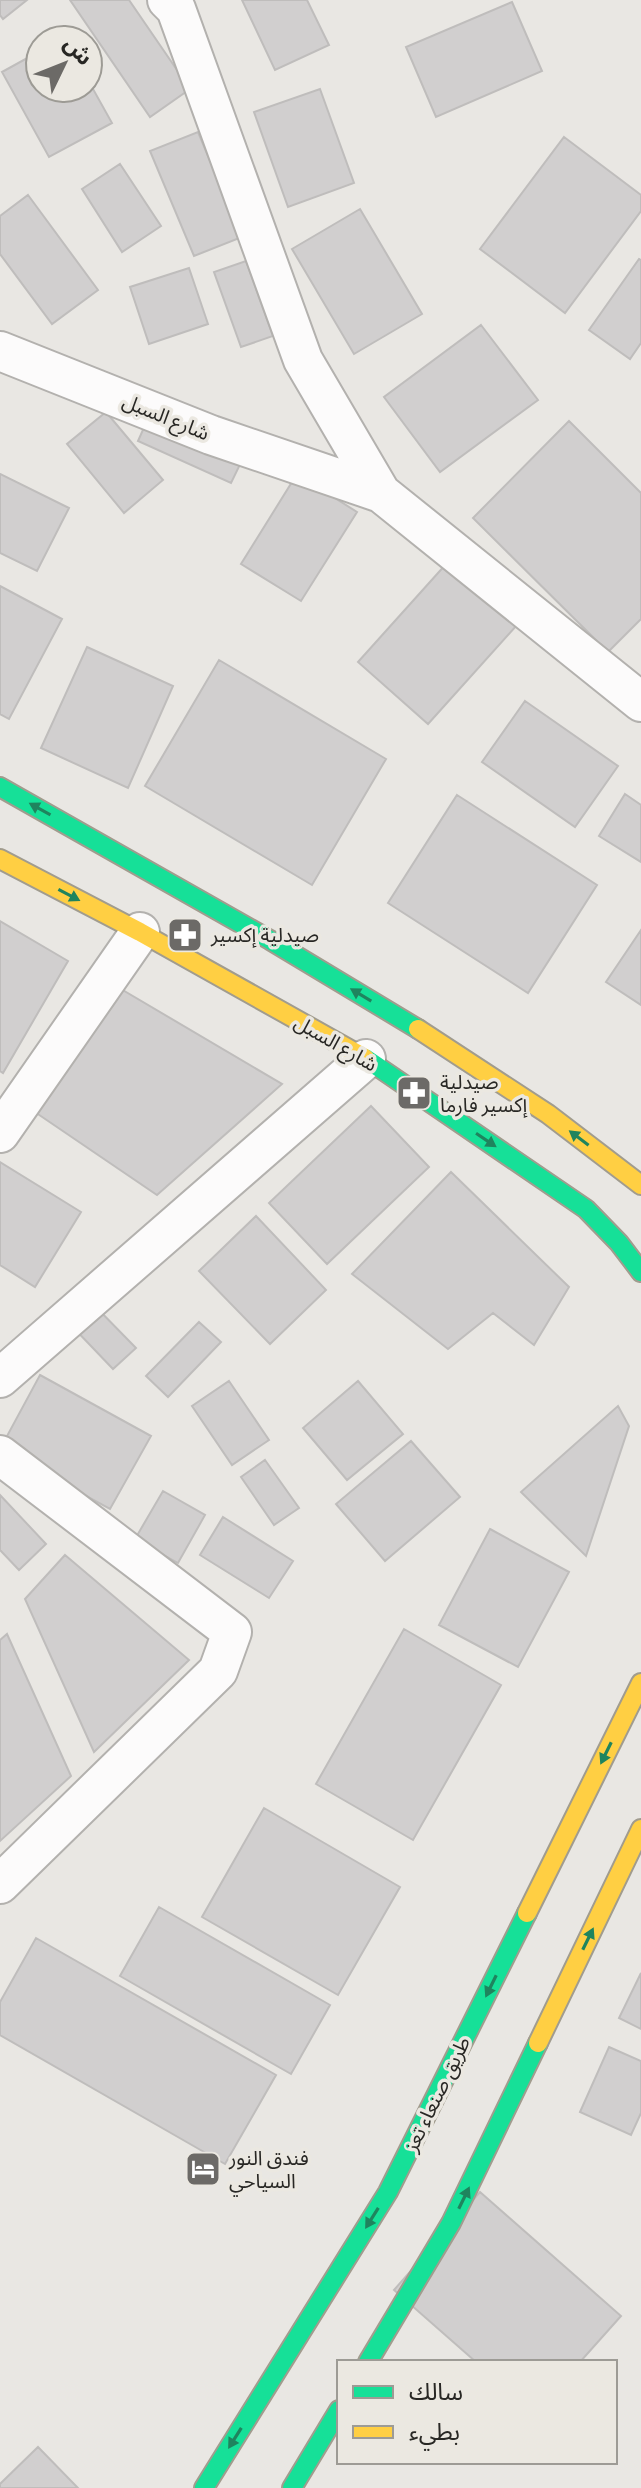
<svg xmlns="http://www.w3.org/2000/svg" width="641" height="2488" viewBox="0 0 641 2488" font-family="'PT Sans Narrow','Noto Sans Arabic',sans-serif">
<rect width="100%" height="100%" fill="#e9e7e3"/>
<path fill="#d1cfcf" stroke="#bfbdbc" stroke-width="2" d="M0 0H27L3 19 0 15Z
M70 0H129L190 89 150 117Z
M242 0H307L329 45 275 70Z
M512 2 542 71 436 117 406 47Z
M40 51V88H88V80L112 123 49 157 2 72Z
M320 89 354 183 288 207 254 112Z
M198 132 242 237 194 256 150 151Z
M564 137 641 195V211L565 313 480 249Z
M120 164 161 226 122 252 82 189Z
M28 195 98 290 52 324 0 254V216Z
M360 209 422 314 354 354 292 249Z
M639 259 641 260V343L630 359 589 330Z
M246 261 273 336 241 347 214 272Z
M189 268 208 324 149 344 130 287Z
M481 325 538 400 440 472 384 397Z
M154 405 248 448 231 483 138 441Z
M106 412 163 480 124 513 67 444Z
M569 421 641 493V619L608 652 473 518Z
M0 474 69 508 37 571 0 553Z
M297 474 357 512 301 601 241 564Z
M456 553 526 615 428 724 358 662Z
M0 586 62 619 9 719 0 714Z
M87 647 173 686 128 788 41 748Z
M219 660 386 759 312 885 145 786Z
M525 701 618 766 575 827 482 762Z
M625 794 641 805V862L599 836Z
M457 795 597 885 528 993 388 903Z
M0 921 68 961 3 1073 0 1071Z
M641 930V1005L606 982Z
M104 979 282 1084 157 1195 29 1108Z
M371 1106 429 1167 327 1264 269 1203Z
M0 1162 81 1212 35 1287 0 1265Z
M451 1172 569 1287 534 1345 493 1313 448 1349 352 1274Z
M256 1216 326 1290 270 1344 199 1271Z
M90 1301 136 1348 113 1369 68 1322Z
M199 1322 221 1342 168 1397 146 1376Z
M40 1375 151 1436 110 1509 0 1449Z
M229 1381 269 1440 232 1465 192 1406Z
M358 1381 403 1434 347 1480 303 1428Z
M618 1406 629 1426 586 1556 521 1492Z
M411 1441 460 1497 385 1561 336 1504Z
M265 1460 299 1508 274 1525 241 1477Z
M163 1491 205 1515 178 1563 135 1539Z
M0 1495 46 1544 19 1570 0 1550Z
M223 1517 293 1561 269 1598 200 1555Z
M490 1529 569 1572 518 1667 439 1625Z
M65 1555 189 1660 94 1752 25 1599Z
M404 1629 501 1685 413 1840 316 1784Z
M7 1634 71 1776 0 1841V1640Z
M264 1808 400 1887 338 1995 202 1917Z
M159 1907 330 2005 291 2074 120 1976Z
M36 1938 276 2075 225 2164 0 2035V2002Z
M641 1973V2029L619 2018Z
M609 2047 641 2061V2113L631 2135 580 2112Z
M480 2192 621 2316 580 2362H476L394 2290Z
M38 2447 78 2488H0V2484Z"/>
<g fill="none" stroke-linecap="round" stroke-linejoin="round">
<defs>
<path id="street" d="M167 0 176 9 303 360 381 493
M0 351 211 435 381 493 641 702
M0 1133 140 932
M0 1378 366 1059
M0 1455 232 1632 218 1671 0 1884"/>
<path id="fast" d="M0 787 270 940 418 1029
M365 1058 586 1209 619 1243 641 1272
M368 2362 451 2223 538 2043
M204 2488 388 2192 527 1913
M292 2488 339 2410"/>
<path id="slow" d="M0 859 140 932 365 1058
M418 1029 548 1114 641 1185
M527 1913 641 1683
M538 2043 641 1829"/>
</defs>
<use href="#street" stroke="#b3b1ae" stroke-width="42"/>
<use href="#fast" stroke="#a19c8e" stroke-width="22"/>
<use href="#slow" stroke="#a19c8e" stroke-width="22"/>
<use href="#street" stroke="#fcfbfb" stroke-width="38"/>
<use href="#fast" stroke="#16e098" stroke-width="18"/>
<use href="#slow" stroke="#ffcf43" stroke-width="18"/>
</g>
<defs><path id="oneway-solid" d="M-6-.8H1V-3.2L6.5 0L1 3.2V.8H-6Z" transform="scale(2)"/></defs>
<g fill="#1f845e">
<use href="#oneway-solid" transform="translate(40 809) rotate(-151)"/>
<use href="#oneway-solid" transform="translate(69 895) rotate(28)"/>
<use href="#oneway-solid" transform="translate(361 995) rotate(-149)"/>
<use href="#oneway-solid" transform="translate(579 1138) rotate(-143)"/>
<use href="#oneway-solid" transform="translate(486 1140) rotate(34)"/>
<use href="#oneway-solid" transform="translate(606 1753) rotate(116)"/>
<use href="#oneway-solid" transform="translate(588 1939) rotate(-64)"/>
<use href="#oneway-solid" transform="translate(491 1986) rotate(116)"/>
<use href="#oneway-solid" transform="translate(464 2198) rotate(-64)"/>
<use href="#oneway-solid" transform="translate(372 2218) rotate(122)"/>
<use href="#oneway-solid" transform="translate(235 2438) rotate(122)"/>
</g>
<defs>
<symbol id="pharmacy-square" viewBox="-11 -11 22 22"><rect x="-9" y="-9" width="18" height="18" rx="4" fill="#6c6a67" stroke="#ebe8e1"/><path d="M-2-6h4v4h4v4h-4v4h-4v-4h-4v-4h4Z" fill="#fff"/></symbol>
<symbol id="hotel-square" viewBox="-11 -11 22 22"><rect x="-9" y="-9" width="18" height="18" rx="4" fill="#6c6a67" stroke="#ebe8e1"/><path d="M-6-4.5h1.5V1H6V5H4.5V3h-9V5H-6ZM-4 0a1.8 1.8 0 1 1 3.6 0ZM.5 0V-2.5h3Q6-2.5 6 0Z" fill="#fff"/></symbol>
</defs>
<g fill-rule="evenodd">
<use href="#pharmacy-square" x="165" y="915" width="40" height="40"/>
<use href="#pharmacy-square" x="394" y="1073" width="40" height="40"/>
<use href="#hotel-square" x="183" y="2149" width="40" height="40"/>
</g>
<g text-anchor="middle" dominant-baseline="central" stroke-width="7" stroke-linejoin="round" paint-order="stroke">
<g font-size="20" fill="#282724" stroke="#ebe8e1">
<text transform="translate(166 417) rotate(22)">شارع السبل</text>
<text transform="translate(336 1043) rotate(30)">شارع السبل</text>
<text transform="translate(437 2094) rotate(-64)">طريق صنعاء تعز</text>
</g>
<g font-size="20" fill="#282724" stroke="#ebe8e1" text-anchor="start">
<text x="211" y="935">صيدلية إكسير</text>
<text x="440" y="1082">صيدلية<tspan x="440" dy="23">إكسير فارما</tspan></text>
<text x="229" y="2158">فندق النور<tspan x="229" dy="23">السياحي</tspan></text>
</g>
</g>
<rect x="337" y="2360" width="280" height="104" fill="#ebe8e1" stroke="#9d9b95" stroke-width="2"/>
<rect x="353" y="2386" width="40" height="12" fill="#16e098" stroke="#9d9b95" stroke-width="2"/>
<text x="409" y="2400" font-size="24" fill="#282724">سالك</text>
<rect x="353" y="2426" width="40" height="12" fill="#ffcf43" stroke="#9d9b95" stroke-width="2"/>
<text x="409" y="2440" font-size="24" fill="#282724">بطيء</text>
<g transform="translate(64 64) rotate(47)"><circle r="38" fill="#ebe8e1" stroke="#9d9b95" stroke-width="2"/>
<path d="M0-6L14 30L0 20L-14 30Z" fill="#6c6a67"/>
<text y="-12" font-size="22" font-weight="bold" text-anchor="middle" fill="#282724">ش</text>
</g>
</svg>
